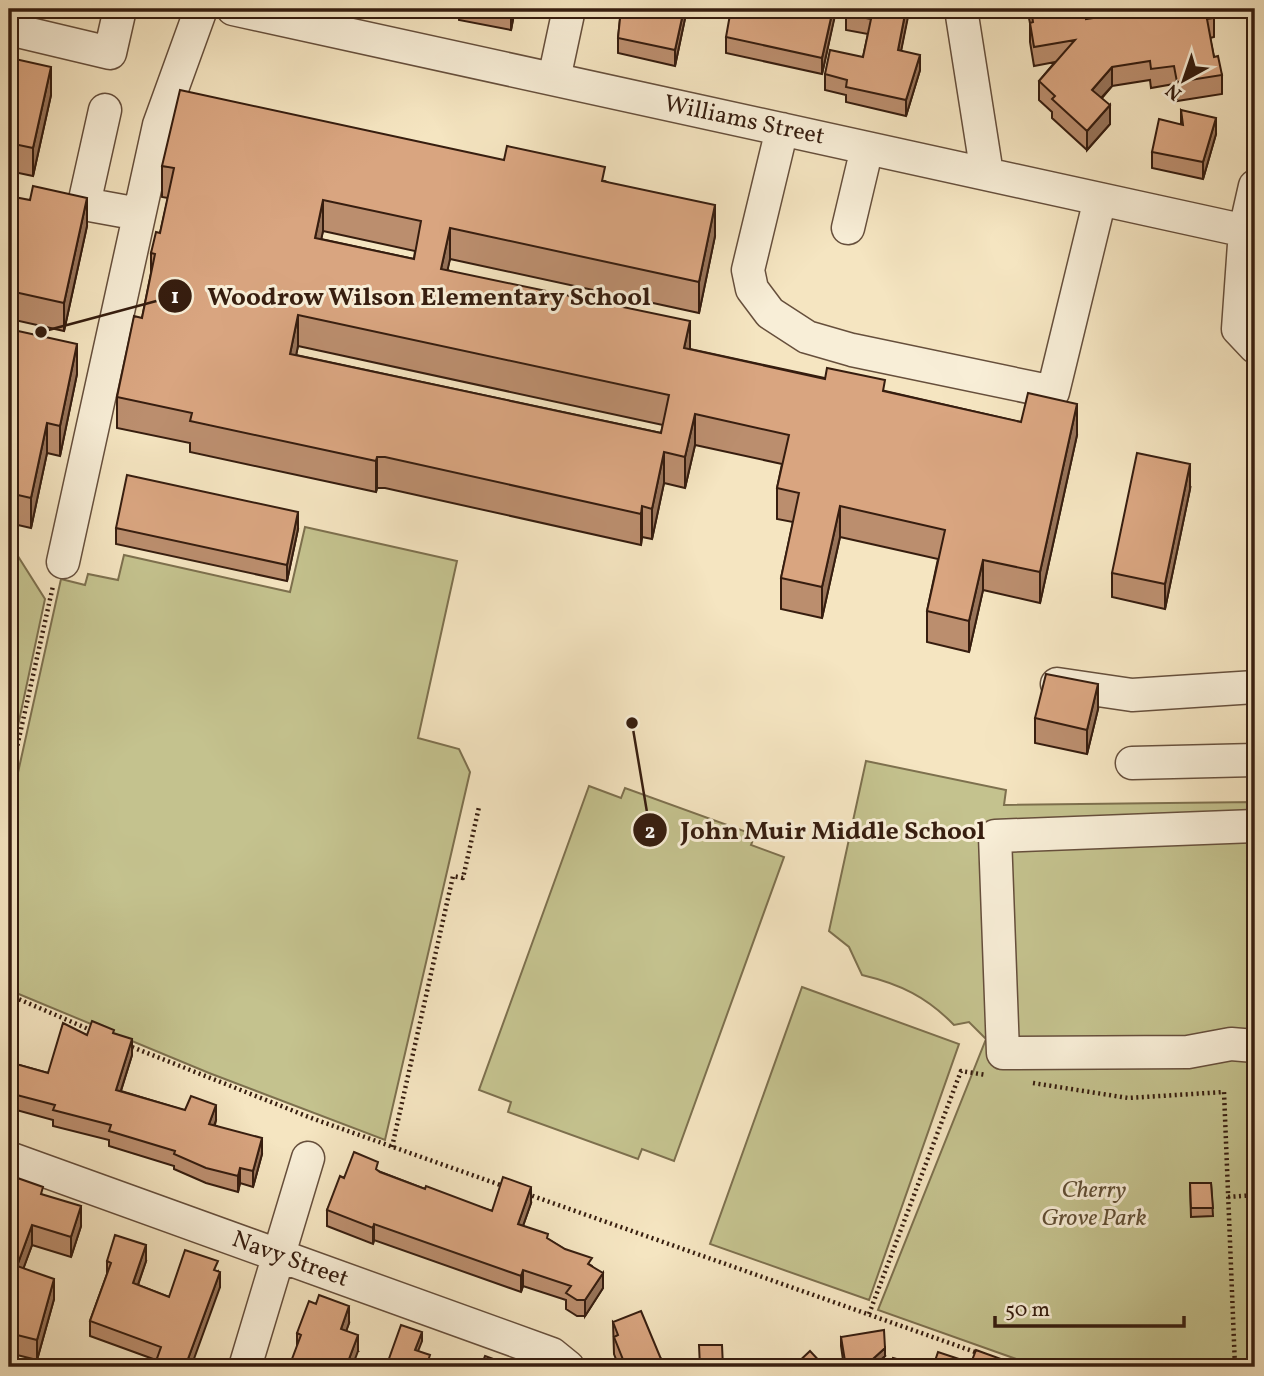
<svg xmlns="http://www.w3.org/2000/svg" width="1264" height="1376" viewBox="0 0 1264 1376" font-family="Vollkorn,serif">
<rect width="100%" height="100%" fill="#f5e5c1"/>
<filter id="stains"><feTurbulence type="fractalNoise" baseFrequency=".00286" numOctaves="4"/><feColorMatrix values="0 0 0 0 .2 0 0 0 0 .09 0 0 0 0 .02 0 0 0 .5 -.17"/></filter>
<radialGradient id="worn" r=".72"><stop offset=".6" stop-color="#630" stop-opacity="0"/><stop offset="1" stop-color="#630" stop-opacity=".3"/></radialGradient>
<path fill="#c4c28e" stroke="#7d704e" stroke-width="2" d="M305 527 457 561 418 738 459 749 470 772 385 1140 209 1073 9 990V813L61 579 85 585 88 574 118 580 124 555 290 592Z
M9 542 45 599 9 768Z
M866 761 1006 790 1004 805 1255 802V1367H1039L878 1310 986 1039 969 1022 954 1025C927 997 900 984 862 975L849 947 829 931Z
M589 786 621 798 625 788 755 835 751 845 784 857 674 1161 642 1149 638 1159 508 1112 511 1102 479 1090Z
M802 987 959 1044 869 1300 710 1244Z"/>
<g fill="none" stroke-linecap="round" stroke-linejoin="round">
<defs>
<path id="minor" d="M233 9 1255 233
M961 9 987 174
M9 29 110 53 120 9
M554 79 569 9
M105 110 84 204 139 214
M782 129 748 270 752 289 770 313 807 337 852 350 1053 392 1100 199
M1255 186 1245 230 1238 329 1255 347
M848 228 867 148
M63 562 159 125 201 9
M1057 684 1132 695 1255 687
M1132 763 1255 760
M1255 826 995 836 1003 1053 1188 1052 1231 1044 1255 1046
M9 1158 552 1354 568 1367
M245 1367 308 1158"/>
</defs>
<use href="#minor" stroke="#664f3c" stroke-width="35"/>
<path stroke="#361d0f" stroke-width="4.5" stroke-dasharray="2 3.5" stroke-linecap="butt" d="M9 783 53 586
M9 995 93 1031
M127 1045 314 1119 506 1187
M1033 1083 1128 1098 1224 1092 1235 1367
M392 1147 453 876 463 878 479 807
M527 1194 978 1353
M1228 1197 1255 1195
M869 1314 961 1071 986 1075"/>
<use href="#minor" stroke="#f8eed7" stroke-width="32"/>
</g>
<path fill="#bb8e6e" stroke="#361d0f" stroke-width="2" fill-rule="evenodd" d="M429 9H515L511 30 459 20V17Z
M621 9H687L675 66 618 53V38Z
M836 9 822 74 726 53V37Z
M909 9 901 50 920 70 906 116 846 102V95L825 90V74L863 57 868 34 846 30V14Z
M1027 9H1085L1086 19 1132 12V9H1213L1214 18V37L1210 38 1214 57 1222 75V94L1177 101 1174 84 1151 88 1150 80 1112 86 1102 98 1110 124 1087 150 1052 118V112L1039 100V81L1055 62 1034 66 1030 42V23Z
M9 46 17 60 51 95 33 176 9 171Z
M1181 110 1216 134 1203 179 1152 168V152L1181 124Z
M162 166 605 181 715 236 699 313 450 259 447 270 690 349 885 391 1077 435 1040 603 983 590 969 652 927 642V611L938 559 840 537 822 618 781 609V578L793 522 777 519V488L782 464 695 445 685 488 664 483 652 539 642 537 641 545 385 488H377L376 492 190 452V443L117 428V397L142 318 151 273V253L160 233 168 198 162 197ZM323 231 415 251 414 259 321 239ZM298 346 663 425 661 433 296 355Z
M9 196 87 226 64 331 10 319V307L9 306Z
M9 329 77 374 60 456 47 453 31 528 9 523Z
M1190 489 1165 609 1112 597V573Z
M116 528 298 529 287 581 116 544Z
M1098 709 1087 754 1035 743V718Z
M114 1034 132 1055 121 1091 216 1120 215 1125 262 1154 253 1187 240 1183 238 1192 206 1183 174 1169V1166L109 1146V1140L53 1126V1120L9 1108V1062L48 1073 87 1035Z
M378 1171 425 1189 492 1211 531 1203 523 1226 548 1239 592 1266 603 1288 585 1316H577L566 1309V1300L523 1286 521 1292 374 1240 373 1244 327 1226V1210L344 1178Z
M9 1175 43 1195 81 1226 71 1257 32 1245 23 1269 54 1299 37 1360 9 1353Z
M1190 1183H1211L1213 1216 1191 1217Z
M107 1261H146L138 1285 169 1297 218 1271 220 1287 156 1360 90 1336V1321L107 1274Z
M613 1322 661 1367H619L614 1354Z
M349 1323 346 1331 358 1351 297 1347V1333Z
M841 1337 885 1356 873 1367H844L841 1346Z"/>
<path fill="#98745a" stroke="#361d0f" stroke-width="2" d="M511 9H515L511 30Z
M684 9H687L675 66V50Z
M833 9H836V11L822 74V58Z
M906 9H909V12L898 66V50Z
M920 55V70L906 116V100Z
M51 67V95L33 176V148Z
M1112 67V86L1092 108V90Z
M1110 105V124L1087 150V131Z
M1216 118V134L1203 179V162Z
M87 198V226L64 331V303Z
M323 200V231L315 269V238Z
M715 205V236L699 313V282Z
M450 228V259L441 300V269Z
M298 315V346L290 385V354Z
M690 321V352L684 348Z
M77 344V374L60 456V426Z
M1077 404V435L1040 603V572Z
M695 414V445L685 488V457Z
M47 423V453L31 528V498Z
M664 452V483L652 539V509Z
M377 457V488L376 492V461Z
M1190 464V489L1165 609V584Z
M642 506V537L641 545V514Z
M840 506V537L822 618V587Z
M298 512V529L287 581V565Z
M983 560V590L969 652V621Z
M1098 684V709L1087 754V730Z
M132 1039V1055L116 1106V1090Z
M216 1105V1120L209 1139V1124Z
M262 1138V1154L253 1187V1171Z
M240 1168V1183L238 1192V1176Z
M531 1187V1203L518 1240V1224Z
M81 1206V1226L71 1257V1237Z
M374 1224V1240L373 1244V1228Z
M32 1225V1245L17 1286V1266Z
M146 1245V1261L133 1299V1283Z
M523 1270V1286L521 1292V1276Z
M220 1272V1287L191 1367H185Z
M603 1273V1288L585 1316V1300Z
M54 1279V1299L37 1360V1340Z
M349 1306V1323L341 1346V1329Z
M422 1332V1341L415 1359V1350Z
M358 1335V1351L352 1367H346Z
M885 1348V1356L873 1367H864Z
M661 1359V1367H641Z"/>
<path fill="#d9a580" stroke="#361d0f" stroke-width="2" fill-rule="evenodd" d="M621 9H684L675 50 618 38Z
M731 9H833L822 58 726 37Z
M847 9H906L898 50 920 55 906 100 846 87 847 80 825 74 830 50 863 57 871 19 846 14Z
M1031 9H1085L1086 19 1134 12V9H1213L1214 18 1207 19 1214 57 1218 56 1222 75 1177 82 1174 66 1151 69 1150 61 1112 67 1092 90 1110 105 1087 131 1052 99 1055 96 1039 81 1075 40 1034 47 1030 23 1033 22Z
M9 46 17 48 15 59 51 67 33 148 9 143Z
M180 90 504 160 507 146 605 167 602 181 715 205 699 282 450 228 441 269 690 321 684 348 825 379 827 368 885 380 883 391 1021 422 1028 393 1077 404 1040 572 983 560 969 621 927 611 945 530 840 506 822 587 781 578 799 493 777 488 789 435 695 414 685 457 664 452 652 509 642 506 641 514 385 457H377L376 461 190 421 192 413 117 397 134 316 142 318 155 254 151 253 156 232 160 233 174 168 162 166ZM323 200 421 221 414 259 315 238ZM298 315 669 395 661 433 290 354Z
M1181 110 1216 118 1203 162 1152 152 1159 119 1183 125Z
M33 186 87 198 64 303 10 291 13 279 9 278V196L30 200Z
M9 329 77 344 60 426 47 423 31 498 9 493Z
M1137 453 1190 464 1165 584 1112 573Z
M127 475 298 512 287 565 116 528Z
M1046 674 1098 684 1087 730 1035 718Z
M92 1021 114 1030 113 1033 132 1039 116 1090 185 1110 191 1096 216 1105 209 1124 262 1138 253 1171 240 1168 238 1176 206 1168 174 1154 175 1151 109 1131 111 1125 53 1110 55 1105 9 1093V1062L48 1073 63 1023 87 1035Z
M354 1152 378 1162 376 1169 380 1172 425 1189 426 1186 492 1211 503 1177 531 1187 518 1224 548 1234 547 1238 565 1249 592 1258 588 1264 603 1273 585 1300H577L566 1293 571 1286 523 1270 521 1276 374 1224 373 1228 327 1210 340 1176 344 1178Z
M9 1175 43 1187 41 1194 81 1206 71 1237 32 1225 17 1266 54 1279 37 1340 9 1333Z
M1190 1183H1211L1213 1208H1191Z
M115 1235 146 1245 133 1283 169 1297 185 1250 218 1261 214 1270 220 1272 185 1367H154L161 1347 90 1321 111 1263 107 1261Z
M319 1295 349 1306 341 1329 358 1335 346 1367H289L301 1335 297 1333 309 1301 316 1304Z
M641 1311 661 1359 641 1367H626L614 1337 618 1335 613 1322Z
M401 1325 422 1332 415 1350 430 1355 426 1367H386Z
M884 1330 885 1348 864 1367H846L841 1337Z
M699 1345H722L723 1367H700Z
M976 1350 1012 1363 1010 1367H933L938 1352 971 1363Z
M810 1351 825 1367H793Z
M485 1356 515 1367H481Z
M893 1358 926 1367H890Z"/>
<g text-anchor="middle" dominant-baseline="central" stroke-width="6" stroke-linejoin="round" paint-order="stroke">
<g font-size="24" fill="#361d0f" stroke="#f8eed7">
<text transform="translate(744 121) rotate(12)">Williams Street</text>
<text transform="translate(290 1260) rotate(20)">Navy Street</text>
</g>
<g font-size="24" font-style="italic" fill="#614f35" stroke="#f8eed7">
<text x="1094" y="1191">Cherry<tspan x="1094" dy="28">Grove Park</tspan></text>
</g>
</g>
<path fill="none" stroke="#361d0f" stroke-width="2.5" d="M41 332L175 296M632 723L650 830"/>
<g fill="#361d0f" stroke="#f8eed7" stroke-width="2.5">
<circle cx="41" cy="332" r="7"/>
<circle cx="632" cy="723" r="7"/>
<circle cx="175" cy="296" r="18"/>
<circle cx="650" cy="830" r="18"/>
</g>
<g font-size="21" text-anchor="middle" font-weight="bold" fill="#fff">
<text x="175" y="303">1</text>
<text x="650" y="838">2</text>
</g>
<g font-size="26" text-anchor="middle" font-weight="bold" fill="#361d0f" stroke="#f8eed7" stroke-width="6" stroke-linejoin="round" paint-order="stroke">
<text x="429" y="305">Woodrow Wilson Elementary School</text>
<text x="833" y="839">John Muir Middle School</text>
</g>
<rect width="1264" height="1376" fill="none" stroke="#f5e5c1" stroke-width="35"/>
<rect x="10" y="10" width="1243" height="1355" fill="none" stroke="#361d0f" stroke-width="3.5"/>
<rect x="18" y="18" width="1229" height="1341" fill="none" stroke="#361d0f" stroke-width="2"/>
<g transform="translate(1184 80) rotate(220)" stroke="#f8eed7" stroke-width="5" paint-order="stroke">
<path d="M0-5L12 26L0 18L-12 26Z" fill="#361d0f"/>
<text y="-10" font-size="19" font-weight="bold" text-anchor="middle" fill="#361d0f">N</text>
</g>
<path d="M995 1316v10h189v-10" fill="none" stroke="#361d0f" stroke-width="3.5"/>
<text x="1005" y="1316" font-size="21" fill="#361d0f" stroke="#f8eed7" stroke-width="5" paint-order="stroke">50 m</text>
<rect width="100%" height="100%" filter="url(#stains)"/>
<rect width="100%" height="100%" fill="url(#worn)"/>
</svg>
